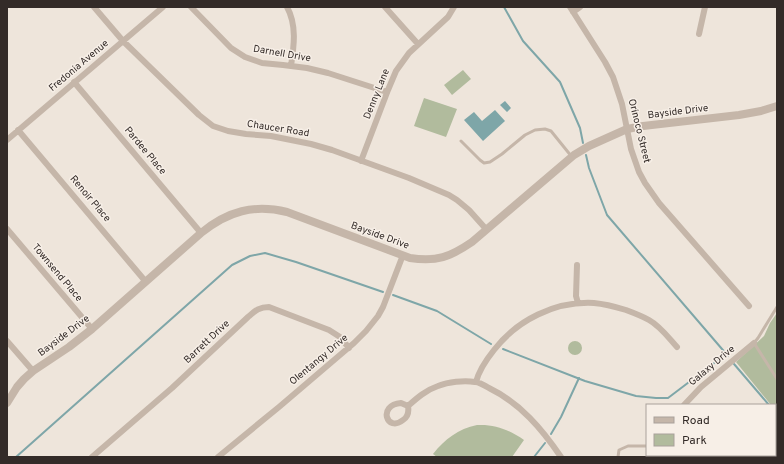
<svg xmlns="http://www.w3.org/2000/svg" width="784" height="464" viewBox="0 0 784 464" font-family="Overpass,sans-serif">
<rect width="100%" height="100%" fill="#eee5db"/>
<path fill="#b1bb9d" d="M463 70 471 79 452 95 444 85Z
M424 98 457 109 446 137 414 126Z
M777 313V412L775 410V405H771L736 362 764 336 770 323Z
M568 348a7 7 0 1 1 14 0a7 7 0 1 1-14 0Z
M477 425C495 424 510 430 524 440L512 457H437L433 454C445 439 458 429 477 425Z"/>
<path fill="#7ea6a8" d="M505 101 511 108 507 112 500 105Z
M495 110 505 121 483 141 464 120 474 112 482 121Z"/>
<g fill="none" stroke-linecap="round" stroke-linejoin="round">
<path stroke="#7ea6a8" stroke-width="2" d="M504 7 523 41 560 82 580 128 583 143
M586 155 589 168 607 215 728 356
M393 295 437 311 491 344
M503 349 585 381 636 396 656 398H668L726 354
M734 364 769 405
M775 413 777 415
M551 434 561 417 579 378
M16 457 232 265 250 256 265 253 296 262 383 292
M534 457 545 443"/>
<path stroke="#c5b6a9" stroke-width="3" d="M461 141 480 160 484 163 490 162 502 154 525 135 535 130 545 129 551 131 572 157
M777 307 758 338 754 343 777 379
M618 457 619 450 628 446H647"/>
<path stroke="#c5b6a9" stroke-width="6" d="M94 7 123 41 199 115 213 126 228 131 246 134 271 136 311 144 332 150 409 178 449 195 457 200 469 210 486 229
M191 7 231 48 245 57 262 63 283 65 307 68 328 73 387 92
M287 7C297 25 294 46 291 66
M385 7 418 44
M570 7 605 62 613 77 622 104 631 149 639 172 645 183 659 203 749 306
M573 12 580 7
M699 34 705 7
M74 82 201 233
M18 130 146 282
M7 140 163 7
M361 161 388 90 396 71 409 53 448 17 454 7
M7 229 92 329
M577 265 576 296 578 303
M7 341 33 371
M476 382C479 370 486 360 494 350 517 320 555 301 594 303 605 304 616 307 626 310 634 313 642 316 649 320 660 326 668 337 677 347
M401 403 408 406C409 412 408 417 403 420 387 433 377 405 401 403Z
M684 405 701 387 754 343
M408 406C417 398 426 390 438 386 448 382 464 380 475 382 479 382 484 385 489 388 520 403 542 429 561 457
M92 457 172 388 248 317C255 311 259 307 269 307L329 330 340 337 349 348
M218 457 279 407 354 343 366 331 378 316 383 307 403 255
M667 457V455
M722 457 723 455"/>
<path stroke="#c5b6a9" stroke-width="8" d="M7 403 17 387 24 379 33 371 69 347 92 329 201 233C228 211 254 204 287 212L410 258C437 262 450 257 472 242L574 155 589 146 627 129 643 126 739 115 761 111 777 106"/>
</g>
<g text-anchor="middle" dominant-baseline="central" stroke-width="3" stroke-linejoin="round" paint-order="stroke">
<g font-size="10" fill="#332b28" stroke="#f7efe7">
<text transform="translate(282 54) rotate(10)">Darnell Drive</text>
<text transform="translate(79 66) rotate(-40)">Fredonia Avenue</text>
<text transform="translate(377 94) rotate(-68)">Denny Lane</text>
<text transform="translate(678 112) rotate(-7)">Bayside Drive</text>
<text transform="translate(278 129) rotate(9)">Chaucer Road</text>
<text transform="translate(639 131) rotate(76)">Orinoco Street</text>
<text transform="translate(145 151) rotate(50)">Pardee Place</text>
<text transform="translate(90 199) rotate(50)">Renoir Place</text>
<text transform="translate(380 236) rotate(20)">Bayside Drive</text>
<text transform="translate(57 273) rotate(50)">Townsend Place</text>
<text transform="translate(64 336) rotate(-37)">Bayside Drive</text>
<text transform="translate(207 342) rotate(-43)">Barrett Drive</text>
<text transform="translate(319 360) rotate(-40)">Olentangy Drive</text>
<text transform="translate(712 366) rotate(-40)">Galaxy Drive</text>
</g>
</g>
<rect width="784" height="464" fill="none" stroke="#332b28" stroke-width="16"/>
<rect x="646" y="404" width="130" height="52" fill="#f7efe7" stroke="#a9a19b"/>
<rect x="654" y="417" width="20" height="6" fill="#c5b6a9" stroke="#a9a19b"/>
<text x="682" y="424" font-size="12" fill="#332b28">Road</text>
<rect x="654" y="434" width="20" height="12" fill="#b1bb9d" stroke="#a9a19b"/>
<text x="682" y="444" font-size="12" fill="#332b28">Park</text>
</svg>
